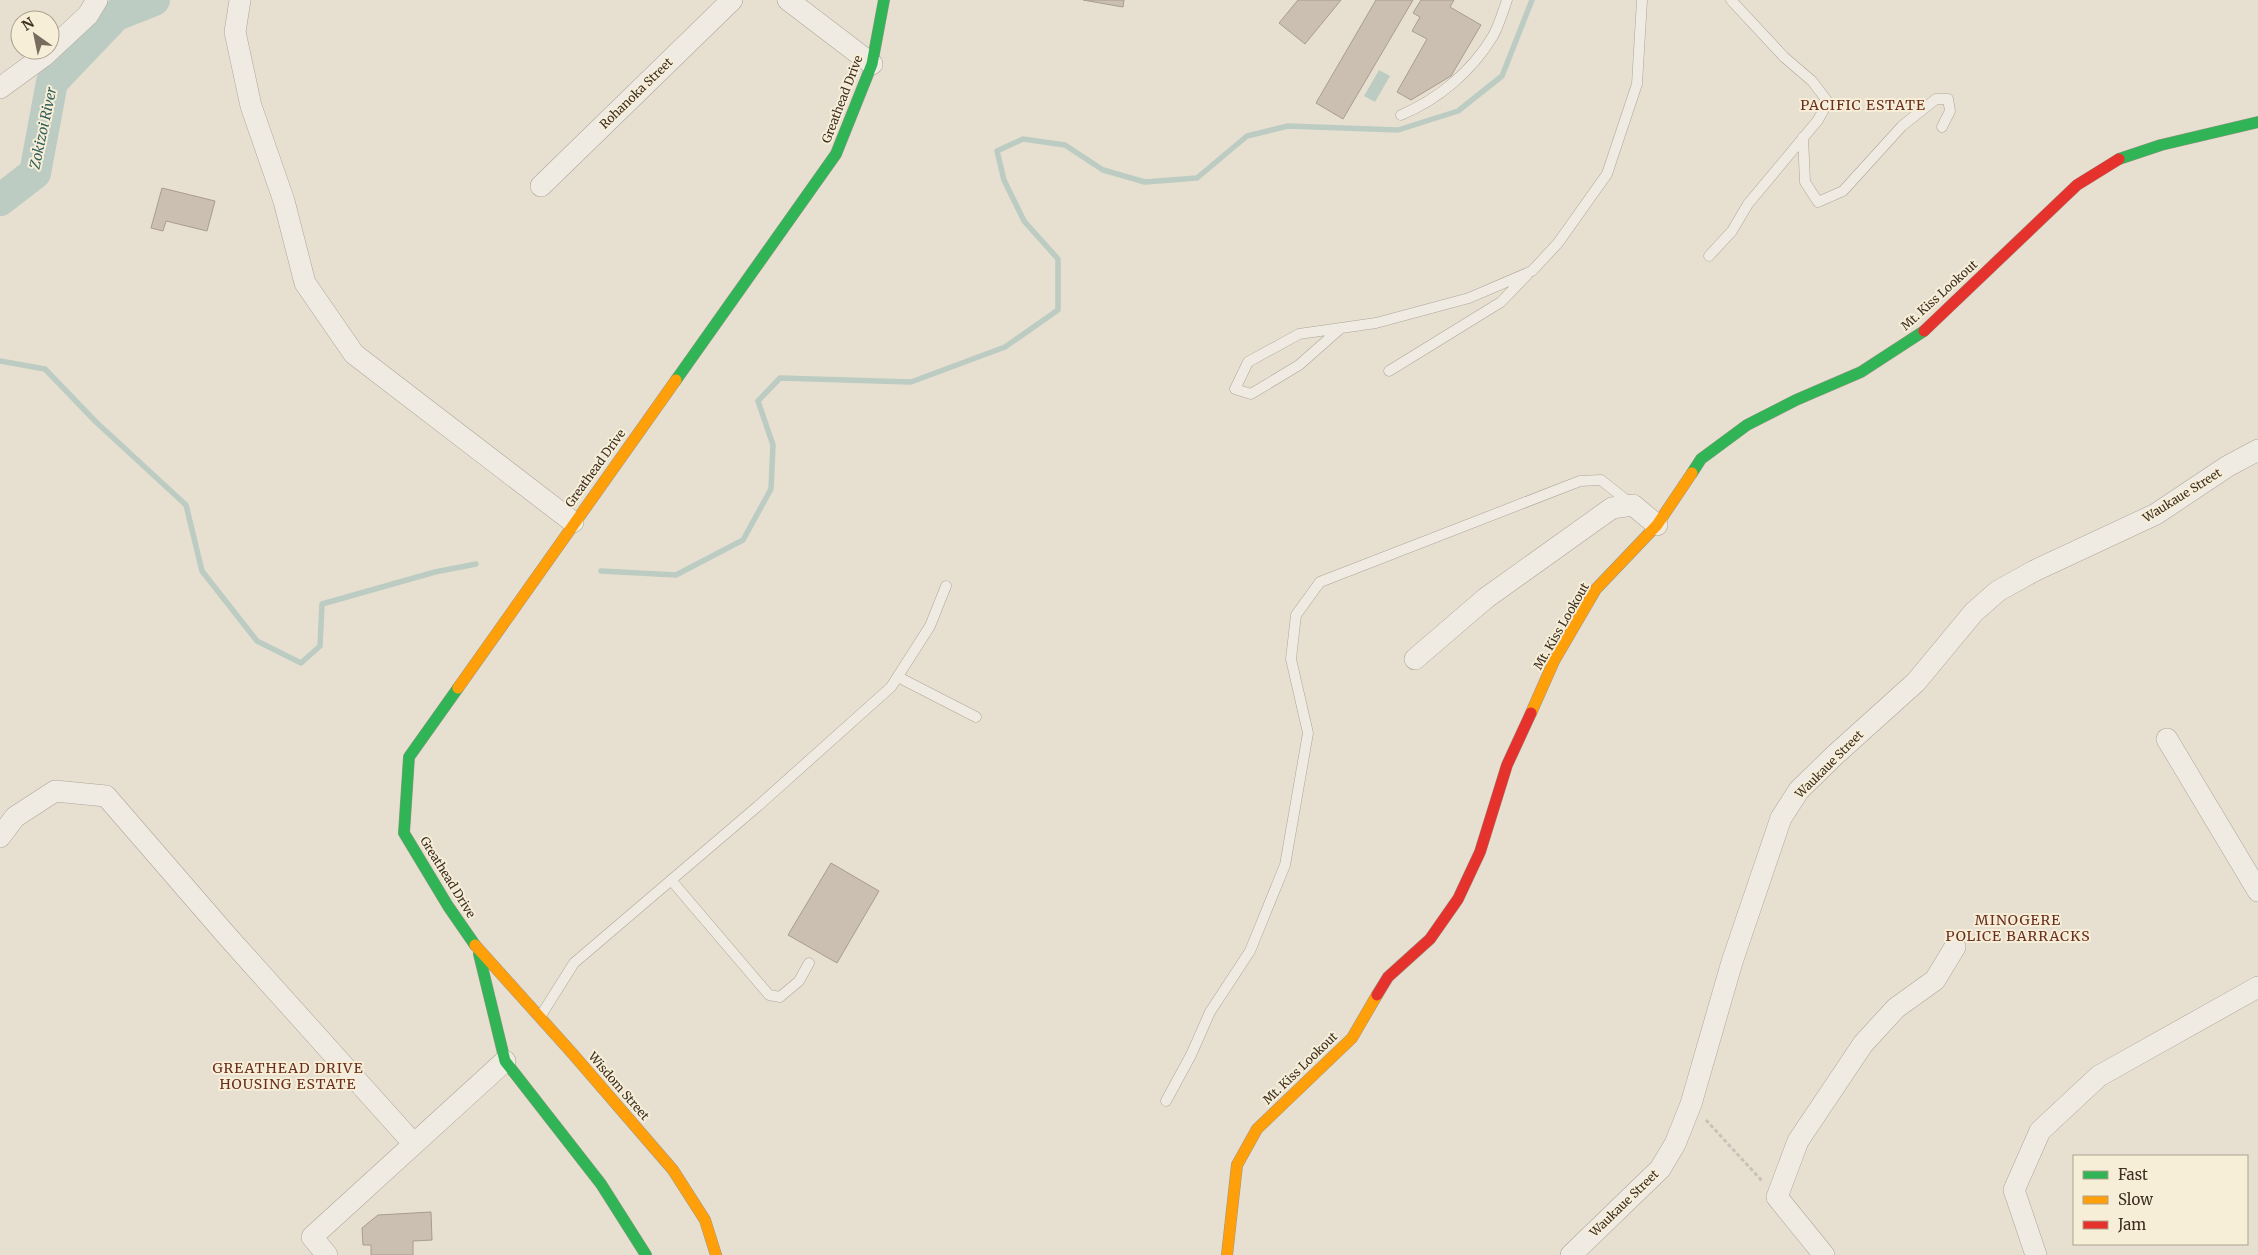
<svg xmlns="http://www.w3.org/2000/svg" width="2258" height="1255" viewBox="0 0 2258 1255" font-family="Merriweather,serif">
<rect width="100%" height="100%" fill="#e7e0d1"/>
<path fill="#bcccc2" d="M1379 70 1390 76 1375 102 1364 96Z"/>
<g fill="none" stroke-linecap="round" stroke-linejoin="round">
<path stroke="#bcccc2" stroke-width="5.5" d="M0 361 45 369 96 422 186 505 202 571 257 641 301 663 320 646 322 604 435 572 476 564
M601 571 676 575 743 540 771 489 773 445 758 401 780 378 911 382 1005 347 1058 310V259L1024 221 1004 180 997 151 1023 139 1065 145 1103 170 1145 182 1197 178 1247 136 1288 126 1398 130 1458 111 1502 76 1532 0"/>
<path stroke="#bcccc2" stroke-width="32" d="M0 200 35 173 52 82 116 15 154 0"/>
</g>
<path fill="#cbbfb2" stroke="#a89c90" d="M1083 0H1124L1123 7Z
M1298 0H1341L1305 44 1279 23Z
M1376 0H1413L1343 119 1316 103Z
M1421 0H1454L1450 7 1481 25 1451 76 1411 100 1397 92 1427 39 1412 31 1420 17 1413 13Z
M162 188 215 201 207 231 166 221 163 231 151 228Z
M831 863 879 891 837 963 788 935Z
M431 1212 432 1240 413 1241V1255H371V1245H363L362 1228 378 1215Z"/>
<g fill="none" stroke-linecap="round" stroke-linejoin="round">
<defs>
<path id="lane" d="M1401 115C1439 99 1472 71 1493 36 1499 25 1503 12 1507 0
M1803 137 1805 182 1818 202 1843 191 1902 126 1936 99H1948L1950 111 1942 127
M1709 256 1732 231 1748 204 1818 120 1828 102 1812 81 1784 57 1731 0
M1341 328 1299 365 1251 394 1235 389 1248 362 1299 334 1376 323 1469 298 1532 271 1558 243 1607 174 1637 84 1642 0
M1389 371 1501 302 1527 275
M898 677 976 717
M671 880 769 995 780 997 799 981 809 963
M540 1017 574 963 758 806 891 687 930 626 946 586
M1166 1101 1191 1055 1210 1012 1250 951 1285 865 1308 733 1291 659 1296 615 1320 582 1580 481 1601 480 1630 503"/>
<path id="street" d="M240 0 235 32 251 106 284 201 305 283 354 354 573 522
M788 0 872 64
M0 88 44 56 88 15 97 0
M541 186 732 0
M1415 659 1486 598 1612 508 1633 505 1657 525
M2167 739 2258 891
M0 837 15 817 55 791 106 796 228 937 413 1143
M327 1255 312 1237 505 1061
M1571 1255 1660 1169 1675 1144 1691 1104 1732 962 1781 818 1799 790 1835 755 1916 682 1974 612 1998 591 2034 571 2156 514 2228 466 2258 450
M1824 1255 1777 1197 1798 1141 1863 1044 1896 1008 1935 980 1955 947
M2036 1255 2014 1190 2040 1131 2099 1076 2258 987"/>
<path id="fast" d="M2119 159 2161 145 2258 122
M676 380 836 154 872 64 884 0
M1692 473 1701 459 1747 425 1796 400 1861 372 1924 331
M458 688 409 757 404 833 448 906 475 945
M479 954 505 1061 601 1184 646 1255"/>
<path id="slow" d="M458 688 676 380
M1531 713 1554 661 1596 589 1657 525 1692 473
M475 945 572 1053 673 1170 705 1220 716 1255
M1227 1255 1237 1165 1257 1129 1352 1038 1377 995"/>
<path id="jam" d="M1924 331 2077 185 2119 159
M1377 995 1388 977 1430 939 1458 899 1480 852 1507 765 1531 713"/>
</defs>
<use href="#lane" stroke="#ada599" stroke-width="11"/>
<use href="#street" stroke="#ada599" stroke-width="22"/>
<use href="#fast" stroke="#9c958a" stroke-width="12"/>
<use href="#slow" stroke="#9c958a" stroke-width="12"/>
<use href="#jam" stroke="#9c958a" stroke-width="12"/>
<path stroke="#c8c2b9" stroke-width="3" stroke-dasharray="4 2.5" stroke-linecap="butt" d="M1706 1120 1763 1182"/>
<use href="#lane" stroke="#efebe3" stroke-width="10"/>
<use href="#street" stroke="#efebe3" stroke-width="21"/>
<use href="#fast" stroke="#30b455" stroke-width="11"/>
<use href="#slow" stroke="#ff9f0a" stroke-width="11"/>
<use href="#jam" stroke="#e5322d" stroke-width="11"/>
</g>
<g text-anchor="middle" dominant-baseline="central" stroke-width="4" stroke-linejoin="round" paint-order="stroke">
<g font-size="12" fill="#3d2e20" stroke="#f7eed8">
<text transform="translate(636 93) rotate(-44)">Rohanoka Street</text>
<text transform="translate(842 99) rotate(-69)">Greathead Drive</text>
<text transform="translate(1939 295) rotate(-42)">Mt. Kiss Lookout</text>
<text transform="translate(595 468) rotate(-54)">Greathead Drive</text>
<text transform="translate(2182 495) rotate(-32)">Waukaue Street</text>
<text transform="translate(1561 626) rotate(-60)">Mt. Kiss Lookout</text>
<text transform="translate(1829 764) rotate(-45)">Waukaue Street</text>
<text transform="translate(448 877) rotate(58)">Greathead Drive</text>
<text transform="translate(1300 1068) rotate(-44)">Mt. Kiss Lookout</text>
<text transform="translate(619 1086) rotate(49)">Wisdom Street</text>
<text transform="translate(1624 1203) rotate(-44)">Waukaue Street</text>
</g>
<g font-size="14" letter-spacing="1" fill="#6b2e1e" stroke="#f7eed8">
<text x="1863" y="105">PACIFIC ESTATE</text>
<text x="2018" y="920">MINOGERE<tspan x="2018" dy="16">POLICE BARRACKS</tspan></text>
<text x="288" y="1068">GREATHEAD DRIVE<tspan x="288" dy="16">HOUSING ESTATE</tspan></text>
</g>
<g font-size="14" font-style="italic" fill="#2f5d5a" stroke="#f7eed8">
<text transform="translate(43 128) rotate(-78)">Zokizoi River</text>
</g>
</g>
<rect x="2073" y="1155" width="175" height="90" fill="#f7eed8" stroke="#ada18e"/>
<rect x="2083" y="1171" width="25" height="8" fill="#30b455" stroke="#ada18e"/>
<text x="2118" y="1180" font-size="15" fill="#3d2e20">Fast</text>
<rect x="2083" y="1196" width="25" height="8" fill="#ff9f0a" stroke="#ada18e"/>
<text x="2118" y="1205" font-size="15" fill="#3d2e20">Slow</text>
<rect x="2083" y="1221" width="25" height="8" fill="#e5322d" stroke="#ada18e"/>
<text x="2118" y="1230" font-size="15" fill="#3d2e20">Jam</text>
<g transform="translate(35 35) rotate(327)"><circle r="24" fill="#f7eed8" stroke="#ada18e"/>
<path d="M0-4L9 19L0 12L-9 19Z" fill="#786c5e"/>
<text y="-8" font-size="14" font-weight="bold" text-anchor="middle" fill="#3d2e20">N</text>
</g>
</svg>
